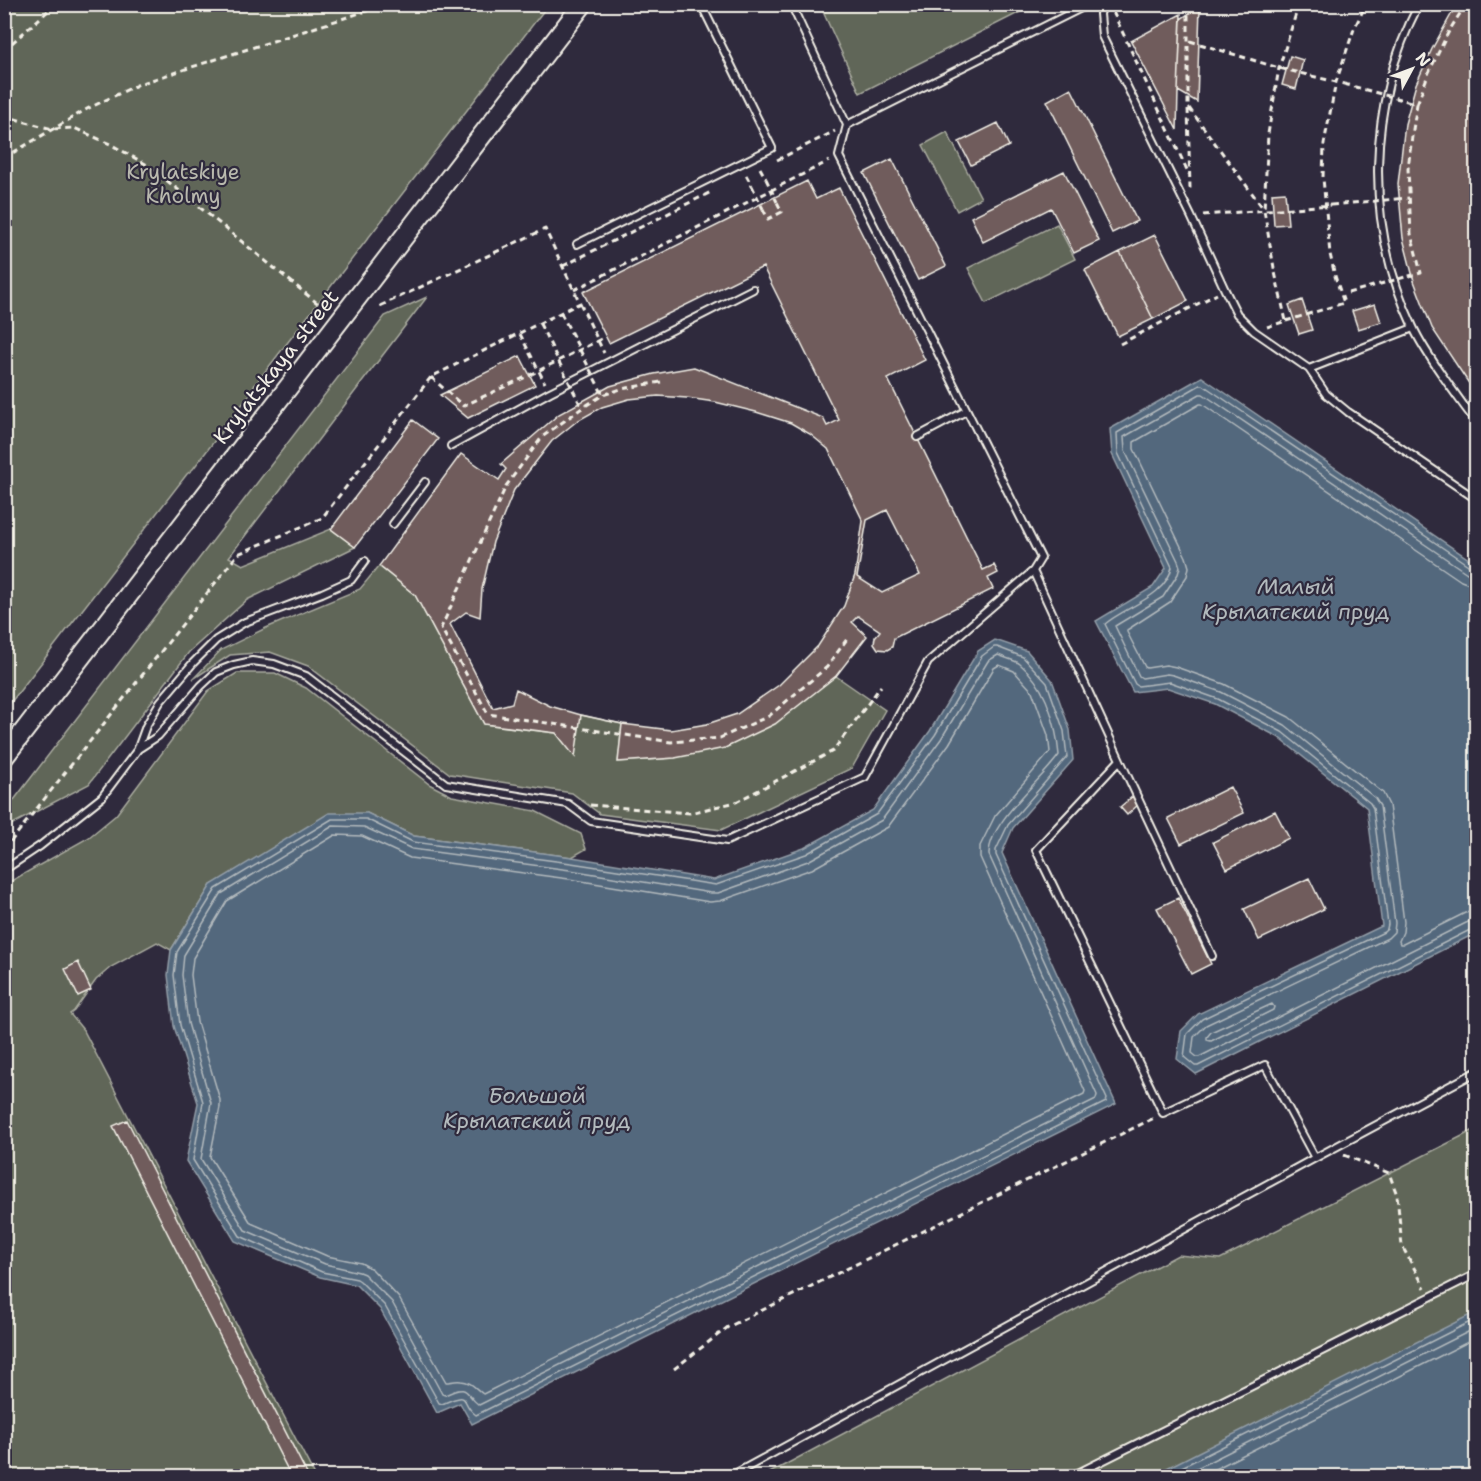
<svg xmlns="http://www.w3.org/2000/svg" width="1481" height="1481" viewBox="0 0 1481 1481" font-family="'Shantell Sans',sans-serif">
<rect width="100%" height="100%" fill="#2f2a3d"/>
<filter id="ink" filterUnits="userSpaceOnUse"><feTurbulence type="fractalNoise" baseFrequency=".0167" numOctaves="2"/><feDisplacementMap in="SourceGraphic" scale="12" xChannelSelector="R" yChannelSelector="G"/><feConvolveMatrix kernelMatrix="1 2 1 2 8 2 1 2 1" color-interpolation-filters="sRGB"/></filter>
<g filter="url(#ink)">
<path fill="#616658" stroke="#aaaca0" stroke-width="1.5" d="M4 5H548L254 386V389L193 469 187 474 5 710Z
M820 5H1034L860 93Z
M947 132 981 198 957 211 923 145Z
M1057 224 1075 259 986 303 968 268Z
M427 297 229 557 243 565 331 529 355 547 247 600 189 652 89 784 5 828 4 813 385 316Z
M379 566 415 595 484 724 556 733 581 715 622 724 618 762 675 758 836 676 885 710 852 768 721 830 600 814 572 793 450 774 308 666 270 652 230 655 193 679 221 650 266 628 360 589Z
M237 673H275L306 688 429 784 452 796 535 811 581 834 586 849 572 857 414 836 367 813 211 885 171 950 157 942 111 967 96 980 74 1011 70 1014 84 1031 315 1476H5L4 885 88 838 116 815 208 691Z
M1476 1129V1476H764L1178 1255 1220 1259Z"/>
<path fill="#52677d" stroke="#939ea8" stroke-width="1.5" d="M1202 377 1476 564V933L1196 1074 1177 1059 1181 1031 1198 1014 1382 926 1367 808 1278 737 1215 704 1168 688 1133 692 1096 621 1153 587 1166 568 1112 454 1110 429Z
M995 640 1027 651 1052 680 1070 730 1073 760 1013 828 1002 853 1116 1104 472 1424 460 1403 437 1413 380 1309 356 1285 320 1277 235 1241 186 1161 198 1103 174 1026 168 975 171 950 211 885 329 813H367L414 836 572 857 714 880 804 848 873 810 930 731 978 651Z
M1476 1312V1476H1151Z"/>
<g fill="none" stroke-linecap="round" stroke-linejoin="round">
<path stroke="#b3babd" stroke-width="1.5" d="M1476 568 1471 567 1203 385H1200L1117 433 1118 453 1172 567C1166 597 1126 606 1105 624L1135 684 1138 686 1170 682 1218 699 1282 732 1370 803 1373 808 1388 924 1387 929 1384 932 1202 1019 1187 1034 1184 1057 1195 1066H1198L1472 929 1476 928
M1476 576 1467 573 1203 394H1200L1124 437 1125 451 1178 561 1180 567 1178 574 1163 597 1115 626 1139 676 1142 678 1167 674 1173 675 1221 692 1285 725 1375 798 1380 806 1395 923 1394 932 1388 938 1206 1025 1194 1037 1192 1053 1197 1057H1199L1468 922 1476 920
M1476 585 1469 584 1461 581 1202 404H1200L1134 442V449L1186 557 1189 567 1187 576 1170 602 1127 630V632L1145 667 1147 668 1166 665 1176 667 1224 684 1289 717 1383 793 1389 805 1404 922 1403 932 1399 941 1400 944H1403L1465 913 1476 911
M994 647H997L1023 657 1047 683 1064 731 1067 757 1008 825 996 850V855L1107 1099 1106 1102 476 1415C458 1402 474 1390 442 1404L439 1403 385 1306 360 1281 357 1279 322 1272 240 1236 193 1160 203 1102 180 1025 174 975 177 952 216 889 332 819H366L413 842 571 863 716 885 806 854 877 814 935 735 982 656Z
M998 655C1005 658 1015 660 1020 664 1046 686 1056 723 1059 755 1041 781 988 823 989 855L1097 1095 1096 1099 479 1405C464 1394 471 1383 445 1395L442 1394 392 1302 364 1274 359 1272 325 1264 245 1230 201 1159 211 1103 188 1023 182 975 184 955 221 894 333 826 364 827 412 849 570 870 711 893H718L808 861 882 820 941 739 988 661Z
M999 665 1014 671 1032 691 1048 735 1050 752 995 816 980 846V857L1085 1091 1084 1094 483 1394C476 1389 471 1381 461 1381 456 1380 450 1382 446 1382L399 1298 372 1269 361 1263 327 1256 251 1223 210 1157 220 1107V1100L197 1022 191 975 193 958 227 901 335 835 362 836 410 858 569 879 710 902 720 901 812 869 888 827 949 744 994 668Z
M1272 1004 1274 1007 1273 1010 1211 1041 1207 1040V1037L1211 1032Z
M1164 1476 1476 1319
M1181 1476 1476 1328
M1201 1476 1476 1338"/>
</g>
<path fill="#6f5b5c" stroke="#f4f1e8" stroke-width="1.5" fill-rule="evenodd" d="M1457 4H1476V391L1468 382 1432 328 1414 281 1403 238 1398 184 1405 124 1416 84 1432 49Z
M1200 6 1197 102 1178 91 1181 19Z
M1181 14 1178 91 1177 130 1131 41Z
M1290 56 1303 60 1296 89 1282 85Z
M1071 88 1137 221 1112 233 1047 101Z
M998 123 1009 146 971 165 959 142Z
M892 159 946 266 918 280 864 173Z
M1064 171 1099 241 1074 253 1051 208 983 242 971 217Z
M807 181 816 199 839 188 925 360 888 379 983 570 994 565 998 573 988 578 993 589 894 638 892 647 887 650 878 649 874 643 875 637 880 631 858 616 852 622 867 636 836 676 775 724 725 748 675 758 618 762 622 724 581 715 575 757 556 733 484 724 415 595 379 566 461 454 499 480 506 469 501 464 559 414 610 386 654 374 694 367 823 418 827 426 839 420 763 267 609 343 583 292ZM887 510 920 575 882 593 857 577 867 520Z
M1285 192 1288 224 1274 225 1272 193Z
M1155 235 1188 301 1153 319 1120 252Z
M1120 252 1153 319 1118 336 1085 270Z
M1302 300 1312 330 1299 334 1289 305Z
M1375 304 1381 322 1358 329 1352 311Z
M520 356 535 385 468 418 440 395Z
M658 396 687 398 715 402 756 412 791 423 810 434 828 449 863 521 855 575 844 606 818 646 779 685 737 714 707 724 671 730 622 724 581 715 550 706 516 689 512 703 493 708 450 624 466 612 480 617 482 589 493 542 514 490 552 441 577 421 602 407 629 399Z
M413 420 438 439 355 547 331 529Z
M1230 787 1244 813 1181 844 1168 818Z
M1133 796 1139 804 1127 815 1120 807Z
M1275 811 1289 838 1227 869 1213 842Z
M1309 878 1324 909 1259 940 1244 909Z
M1178 898 1211 964 1191 974 1157 908Z
M78 962 91 990 78 996 65 969Z
M127 1120 308 1476H291L113 1126Z"/>
<g fill="none" stroke-linecap="round" stroke-linejoin="round">
<defs>
<path id="service" d="M1103 4 1100 14 1102 36 1191 216 1225 290 1237 314 1254 331 1309 369 1326 394 1348 412 1476 499
M1419 4C1367 105 1364 223 1413 327 1422 347 1436 366 1449 385 1458 397 1466 410 1476 421
M847 125 1089 4
M577 244 772 148 701 4
M1309 369 1413 328
M917 437 966 411
M451 446 550 392 753 289
M393 524 425 482
M1033 571 1120 760 1036 850 1163 1113 1265 1065 1315 1158 1476 1072
M138 748 146 726 160 702 193 663 216 640 245 622 322 593 351 580 365 561
M1120 760 1212 956
M4 870 40 846 102 797 138 749 158 736 201 686 216 672 234 665 252 661 274 664 306 676 446 784 568 804 591 821 727 841 865 777 928 662 1033 571 1041 558 839 156 847 125 791 4
M731 1476 1315 1158
M1072 1476 1476 1274"/>
<path id="secondary" d="M4 757 583 4"/>
</defs>
<use href="#service" stroke="#f4f1e8" stroke-width="10"/>
<use href="#secondary" stroke="#f4f1e8" stroke-width="22"/>
<path stroke="#f4f1e8" stroke-width="3" stroke-dasharray="6 4.5" stroke-linecap="butt" d="M1188 4V107L1190 189
M1113 12 1189 174
M1190 41 1279 68 1344 84
M4 50 56 4
M1407 101 1417 104 1412 136 1408 169 1411 234 1421 273 1409 276
M1417 104 1429 72 1449 31 1466 4
M1189 108 1263 208
M4 116 52 129 74 128 110 144 149 166 327 311
M4 158 87 109 139 84 388 4
M777 160 835 131
M760 168 766 179
M746 175 752 186
M1396 199 1409 198
M763 209 768 219 782 212 777 202
M1203 215 1331 205
M563 266 711 192
M574 290 829 161
M580 303 604 353
M1286 321 1344 303 1335 276 1330 254 1323 178 1324 144 1336 82 1354 29 1366 4
M1267 327 1286 321 1274 268 1264 210 1268 134 1279 68 1299 4
M520 334 545 383
M1120 344 1217 294
M431 377 463 406 530 375
M661 382 621 389 603 395 582 408 542 437 506 486 441 628 488 714 671 742 720 738 769 716 827 667 847 639
M590 805 690 813 736 802 833 751 881 686
M4 850 238 554 322 518 431 377 580 303 545 229 380 306
M1344 1155 1389 1173 1397 1195 1402 1246 1425 1288
M674 1369 728 1327 1154 1118"/>
<use href="#service" stroke="#2f2a3d" stroke-width="6"/>
<use href="#secondary" stroke="#2f2a3d" stroke-width="18"/>
<path stroke="#f4f1e8" stroke-width="3" stroke-dasharray="6 4.5" stroke-linecap="butt" d="M1344 84 1407 101
M766 179 777 202
M752 186 763 209
M1331 205 1396 199
M1348 293 1409 276
M561 313 603 395
M540 324 582 408
M530 375 601 339"/>
</g>
</g>
<g text-anchor="middle" dominant-baseline="central" stroke-width="4.5" stroke-linejoin="round" paint-order="stroke">
<g font-size="21" fill="#b9b9ae" stroke="#2f2a3d">
<text x="183" y="172">Krylatskiye<tspan x="183" dy="24">Kholmy</tspan></text>
</g>
<g font-size="21" fill="#f4f1e8" stroke="#2f2a3d">
<text transform="translate(276 367) rotate(-52)">Krylatskaya street</text>
</g>
<g font-size="22" font-style="italic" fill="#b3babd" stroke="#2f2a3d">
<text x="1296" y="586">Малый<tspan x="1296" dy="25">Крылатский пруд</tspan></text>
<text x="537" y="1095">Большой<tspan x="537" dy="25">Крылатский пруд</tspan></text>
</g>
</g>
<rect width="1481" height="1481" fill="none" stroke="#2f2a3d" stroke-width="24"/>
<rect x="12" y="12" width="1457" height="1457" fill="none" stroke="#f4f1e8" stroke-width="2" filter="url(#ink)"/>
<g transform="translate(1412 69) rotate(49)" stroke="#2f2a3d" stroke-width="4.5" paint-order="stroke">
<path d="M0-4.5L10 22L0 15L-10 22Z" fill="#f4f1e8"/>
<text y="-9" font-size="16" font-weight="bold" text-anchor="middle" fill="#f4f1e8">N</text>
</g>
</svg>
